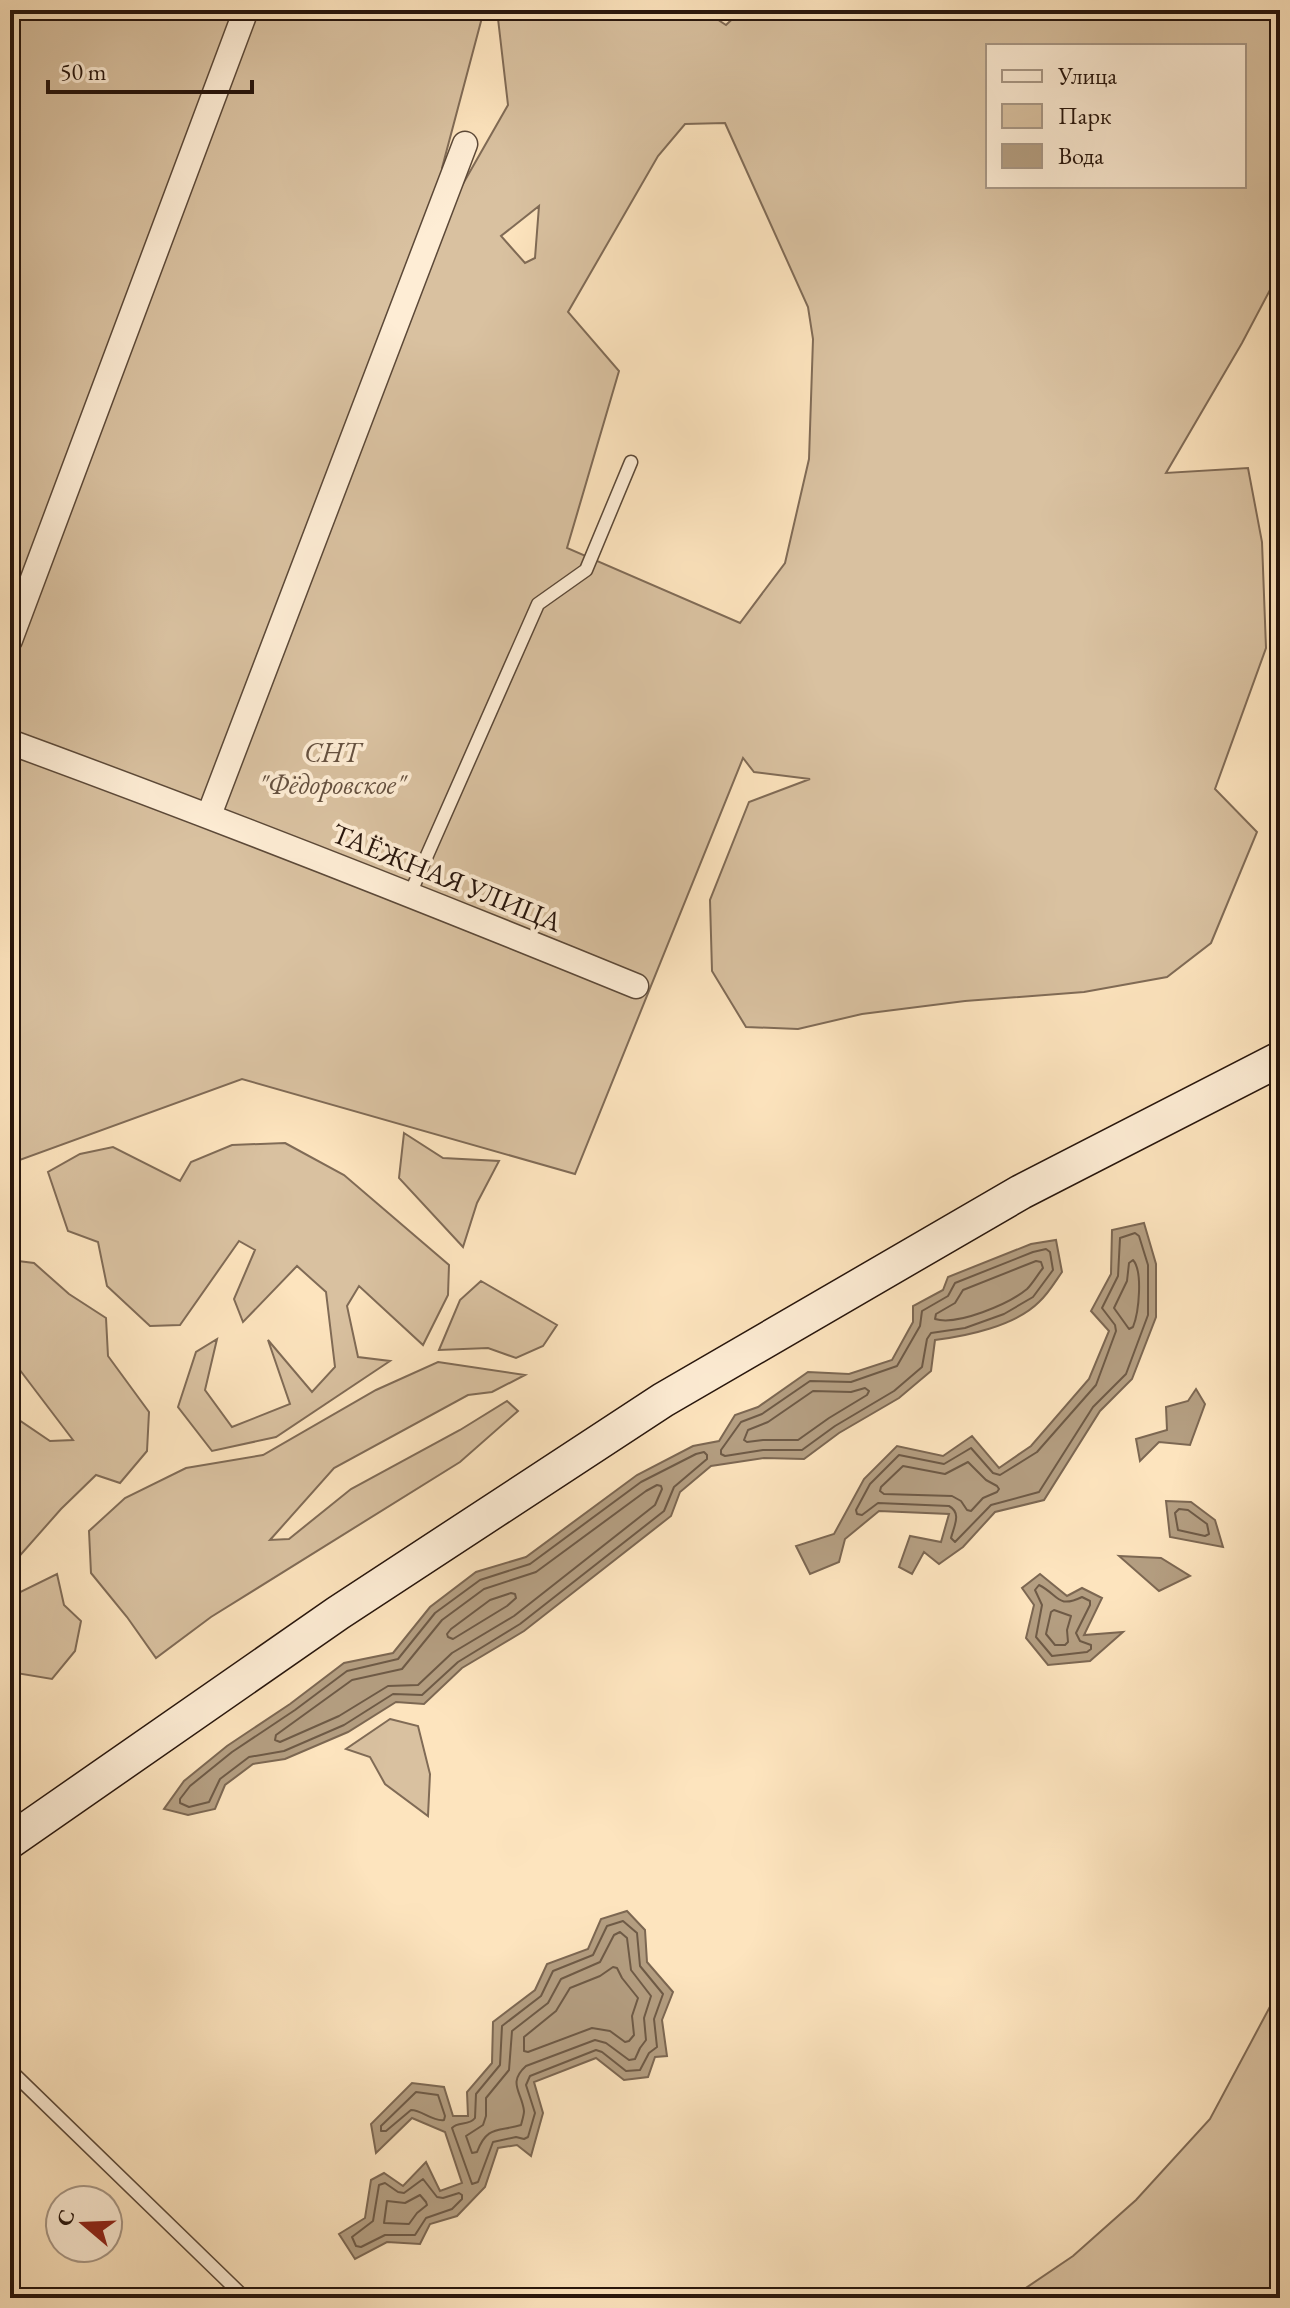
<svg xmlns="http://www.w3.org/2000/svg" width="1290" height="2308" viewBox="0 0 1290 2308" font-family="'EB Garamond',serif">
<rect width="100%" height="100%" fill="#fde4be"/>
<filter id="stains"><feTurbulence type="fractalNoise" baseFrequency=".0025" numOctaves="4"/><feColorMatrix values="0 0 0 0 .2 0 0 0 0 .09 0 0 0 0 .02 0 0 0 .5 -.17"/></filter>
<radialGradient id="worn" r=".72"><stop offset=".6" stop-color="#630" stop-opacity="0"/><stop offset="1" stop-color="#630" stop-opacity=".3"/></radialGradient>
<path fill="#d9c1a0" stroke="#806b56" stroke-width="2" fill-rule="evenodd" d="M10 10H484L442 168 460 189 508 105 497 10H703L726 25 742 10H1280V271L1242 343 1166 473 1248 468 1262 542 1266 648 1215 789 1257 832 1211 943 1167 977 1084 992 965 1001 862 1014 798 1029 746 1027 712 971 710 900 749 802 810 779 754 772 743 758 575 1174 242 1079 17 1161 10 1159ZM988 46H1244V186H988ZM725 123 808 307 813 339 809 459 785 563 740 623 567 548 619 371 568 312 658 156 685 124ZM539 206 535 258 525 263 501 236Z
M404 1133 443 1158 499 1161 477 1203 463 1247 399 1178Z
M285 1143 344 1175 449 1265 448 1295 423 1345 359 1286 347 1306 358 1357 390 1361 276 1437 212 1451 178 1407 196 1352 217 1339 205 1390 232 1427 290 1404 268 1340 312 1392 335 1367 326 1292 297 1266 243 1322 234 1299 255 1250 239 1241 180 1325 150 1326 107 1286 98 1242 68 1231 48 1172 80 1154 113 1147 180 1181 191 1162 232 1145Z
M10 1260 34 1263 69 1294 106 1318 108 1356 149 1412 147 1451 120 1483 96 1475 61 1509 16 1560H10V1414L50 1441 73 1440 10 1357Z
M481 1281 557 1325 543 1346 516 1358 488 1348 439 1350 460 1300Z
M438 1362 525 1375 492 1392 468 1395 334 1468 270 1540 289 1539 351 1489 460 1430 507 1401 518 1411 460 1462 211 1617 156 1658 127 1617 91 1573 89 1531 125 1498 186 1468 263 1455 376 1390Z
M57 1574 64 1605 81 1621 75 1651 52 1679 10 1672V1617L15 1616 10 1609V1597Z
M390 1719 418 1726 430 1774 428 1816 385 1784 370 1757 346 1749Z
M1280 1988V2298H1011L1073 2256 1136 2200 1210 2119Z"/>
<path fill="#b49e81" stroke="#7c6752" stroke-width="2" d="M1144 1223 1156 1264V1317L1132 1379 1100 1411 1044 1500 995 1512 963 1547 939 1564 924 1552 912 1574 899 1567 910 1536 941 1542 949 1514 879 1511 845 1539 839 1562 810 1574 796 1546 834 1534 864 1479 897 1446 943 1456 972 1436 999 1468 1031 1446 1089 1379 1109 1331 1091 1311 1111 1274 1112 1230Z
M1056 1240 1062 1272C1055 1282 1048 1294 1039 1302 1015 1326 967 1336 935 1340L931 1371 899 1398 839 1433 804 1459 764 1458 711 1466 680 1492 671 1516 524 1631 462 1668 424 1704 396 1702 348 1732 285 1759 253 1764 225 1785 215 1809 188 1815 164 1809 184 1781 227 1746 290 1704 344 1663 393 1653 430 1607 476 1572 526 1557 637 1475 693 1446 719 1441 735 1415 758 1407 808 1372 849 1374 892 1360 913 1322V1306L943 1290 948 1277 1031 1244Z
M1196 1389 1205 1404 1190 1445 1159 1442 1140 1461 1136 1439 1167 1430 1166 1407 1188 1401Z
M1166 1501 1191 1502 1215 1520 1223 1547 1170 1537Z
M1119 1556 1161 1558 1190 1576 1159 1591Z
M1040 1574 1067 1596 1082 1588 1102 1598 1084 1635 1123 1632 1090 1661 1048 1665 1026 1638 1034 1605 1022 1588Z
M627 1911 645 1930 647 1962 673 1992 662 2020 667 2056 655 2057 648 2077 624 2080 596 2058 534 2082 543 2113 531 2156 517 2145 498 2148 485 2187 457 2216 430 2224 420 2244 387 2242 355 2259 339 2234 365 2218 371 2180 384 2173 403 2186 426 2162 440 2191 462 2183 445 2132 412 2118 376 2153 371 2124 412 2083 444 2087 453 2116H468L467 2092 492 2063 493 2022 535 1990 547 1964 588 1949 601 1919Z"/>
<g fill="none" stroke-linecap="round" stroke-linejoin="round">
<path stroke="#6e5a46" stroke-width="2" d="M1135 1233 1139 1236 1148 1265V1315L1126 1374 1093 1407 1039 1492 991 1505 955 1542 951 1538C954 1526 962 1513 949 1506L878 1503 862 1515 857 1514 856 1510 870 1484 899 1455 944 1464 971 1448 993 1473 1000 1475 1037 1452 1096 1385 1116 1331 1115 1325 1102 1308 1118 1276 1120 1238Z
M1046 1249 1050 1252 1053 1270 1033 1297 1004 1314 965 1328 931 1333 927 1339 922 1367 894 1391 835 1426 802 1450H763L725 1456 721 1454V1450L741 1422 762 1414 810 1381 851 1382 897 1366 920 1326 922 1311 948 1296 955 1283 1033 1252Z
M1133 1260C1143 1271 1139 1312 1133 1327L1129 1329 1114 1308 1127 1281 1129 1263Z
M1036 1261 1041 1262 1043 1268C1038 1274 1033 1283 1027 1289 1009 1304 957 1326 935 1319L936 1314 955 1303 963 1290Z
M865 1388 869 1391 867 1395 829 1418 798 1440H763L747 1442 744 1440 748 1430 768 1422 813 1391 851 1392Z
M704 1452 707 1455V1459L674 1487 664 1511 520 1624 458 1662 422 1695 393 1694 344 1725 284 1751 249 1757 220 1779 209 1802 189 1807 180 1803V1799L190 1786 232 1752 295 1710 347 1671 398 1659 435 1613 480 1580 530 1564 641 1482 696 1454Z
M968 1462 986 1480 997 1486 999 1489 997 1492 983 1498 971 1511 967 1510 961 1501 952 1496 884 1494 880 1491 881 1487 903 1466 945 1474Z
M657 1485 661 1486 662 1489 655 1505 514 1616 452 1653 418 1685 388 1686 339 1716 280 1742 275 1740 276 1735 352 1680 402 1669 442 1620 484 1589 536 1572 646 1491Z
M1179 1509 1188 1510 1207 1524 1209 1534 1205 1536 1178 1530 1175 1513Z
M1039 1585C1059 1595 1057 1609 1082 1597L1090 1601V1605L1076 1633 1080 1641 1091 1645V1649L1087 1652 1052 1656 1036 1637 1042 1605 1035 1590Z
M511 1593 515 1594 516 1598 507 1606 453 1639 448 1637 447 1634 451 1629 490 1600Z
M1054 1610 1071 1616 1067 1630 1068 1642 1065 1645H1055L1046 1634 1051 1612Z
M623 1921 637 1933 640 1966 663 1994 654 2019 657 2047 649 2053 640 2070 626 2071 602 2052 596 2050 530 2076 526 2085 535 2113 528 2137 524 2139 516 2137 493 2142 478 2182 472 2184 452 2128C458 2121 469 2126 475 2118L476 2094 500 2065 502 2026 541 1996 553 1971 593 1955 607 1926Z
M620 1932 627 1938 631 1970 651 1996 644 2018 646 2040 640 2048 635 2059 629 2060 606 2043 595 2040 526 2066C507 2083 522 2092 524 2111 524 2115 522 2121 521 2125 498 2132 487 2125 477 2152L472 2153 466 2136 483 2125 486 2116V2098L509 2070 512 2031 548 2003 561 1979 600 1962 614 1935Z
M613 1967 617 1968 622 1978 638 1998 632 2016 634 2035 629 2041 625 2042 610 2031 592 2028 528 2052 524 2051V2037L556 2011 570 1988 600 1976Z
M416 2092 438 2095 445 2116 444 2120C433 2122 422 2110 411 2110L386 2131H381V2126Z
M423 2179 437 2197 443 2198 459 2193 462 2195V2199L452 2209 426 2218 415 2235H385L361 2247 356 2246 352 2237 373 2221 379 2185 385 2183 398 2192 404 2193Z
M420 2195 426 2202 427 2205 417 2213 409 2224 384 2223 387 2201 405 2203Z"/>
<defs>
<path id="lane" d="M410 894 538 604 586 570 631 462
M10 2070 245 2298"/>
<path id="street" d="M10 640 246 10
M10 742C220 819 428 901 636 986
M209 815 465 144"/>
<path id="secondary" d="M10 1841 338 1613 663 1400 1021 1192 1280 1059"/>
</defs>
<use href="#lane" stroke="#5c4938" stroke-width="15"/>
<use href="#street" stroke="#5c4938" stroke-width="27"/>
<use href="#secondary" stroke="#27150c" stroke-width="37"/>
<use href="#lane" stroke="#feedd5" stroke-width="12"/>
<use href="#street" stroke="#feedd5" stroke-width="24"/>
<use href="#secondary" stroke="#feedd5" stroke-width="34"/>
</g>
<g text-anchor="middle" dominant-baseline="central" stroke-width="8" stroke-linejoin="round" paint-order="stroke">
<g font-size="28" font-style="italic" fill="#655140" stroke="#feedd5">
<text x="332" y="752">СНТ<tspan x="332" dy="32">"Фёдоровское"</tspan></text>
</g>
<g font-size="28" fill="#27150c" stroke="#feedd5">
<text transform="translate(447 877) rotate(22)">ТАЁЖНАЯ УЛИЦА</text>
</g>
</g>
<rect width="1290" height="2308" fill="none" stroke="#fde4be" stroke-width="40"/>
<rect x="12" y="12" width="1266" height="2284" fill="none" stroke="#27150c" stroke-width="4"/>
<rect x="20" y="20" width="1250" height="2268" fill="none" stroke="#27150c" stroke-width="2"/>
<rect x="986" y="44" width="260" height="144" fill="#feedd5" stroke="#a89785" stroke-width="2"/>
<rect x="1002" y="70" width="40" height="12" fill="#feedd5" stroke="#a89785" stroke-width="2"/>
<text x="1058" y="84" font-size="24" fill="#27150c">Улица</text>
<rect x="1002" y="104" width="40" height="24" fill="#d9c1a0" stroke="#a89785" stroke-width="2"/>
<text x="1058" y="124" font-size="24" fill="#27150c">Парк</text>
<rect x="1002" y="144" width="40" height="24" fill="#b49e81" stroke="#a89785" stroke-width="2"/>
<text x="1058" y="164" font-size="24" fill="#27150c">Вода</text>
<g transform="translate(84 2224) rotate(289)"><circle r="38" fill="#feedd5" stroke="#a89785" stroke-width="2"/>
<path d="M0-6L14 30L0 20L-14 30Z" fill="#8f2418"/>
<text y="-12" font-size="22" font-weight="bold" text-anchor="middle" fill="#27150c">С</text>
</g>
<path d="M48 80v12h204v-12" fill="none" stroke="#27150c" stroke-width="4"/>
<text x="60" y="80" font-size="24" fill="#27150c" stroke="#feedd5" stroke-width="6" paint-order="stroke">50 m</text>
<rect width="100%" height="100%" filter="url(#stains)"/>
<rect width="100%" height="100%" fill="url(#worn)"/>
</svg>
